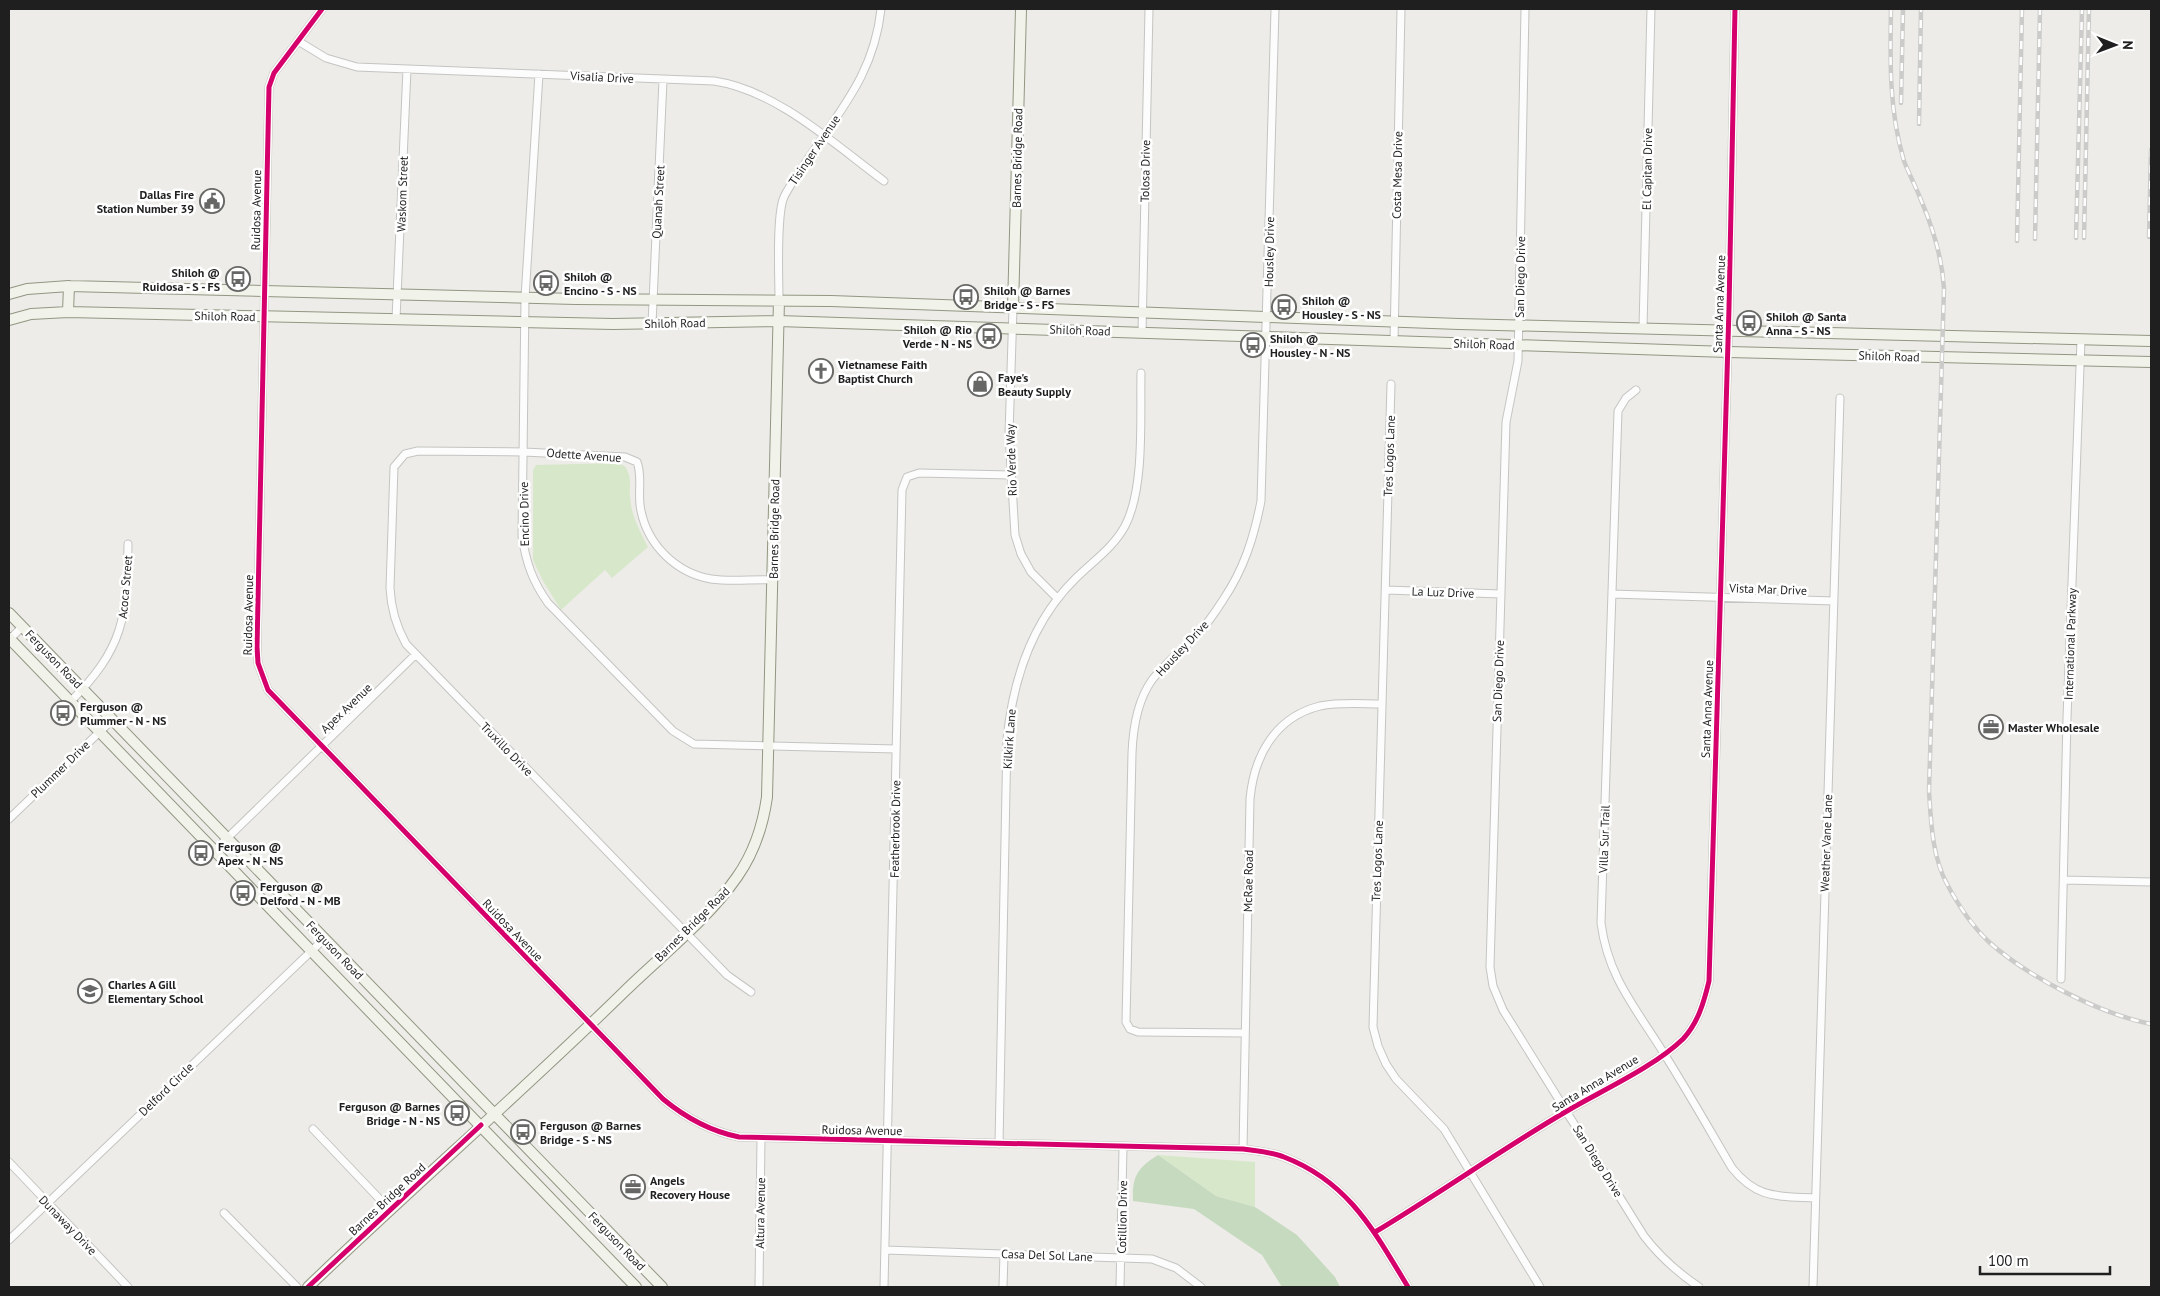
<svg xmlns="http://www.w3.org/2000/svg" width="2160" height="1296" viewBox="0 0 2160 1296" font-family="'PT Sans',sans-serif">
<rect width="100%" height="100%" fill="#edece8"/>
<path fill="#d7e8ca" d="M618 463C622 465 625 465 627 470 632 479 629 487 630 497 631 515 640 531 648 547L612 578 605 570 561 610 543 581 533 560V470L536 465Z
M1158 1155 1255 1162V1207L1216 1196Z"/>
<path fill="#c6dabf" d="M1158 1155 1216 1196 1255 1207 1297 1235 1335 1277 1340 1287H1282L1262 1255 1194 1209 1133 1201C1132 1177 1137 1168 1158 1155Z"/>
<g fill="none" stroke-linecap="round" stroke-linejoin="round">
<defs>
<path id="street" d="M322 9 274 73 269 87 257 647 258 663 268 690 663 1099C686 1118 709 1131 739 1137L1243 1149C1256 1151 1272 1152 1284 1157 1349 1182 1374 1231 1408 1287
M1525 9 1518 361 1506 422 1490 967 1493 986 1503 1010 1644 1236C1660 1257 1677 1272 1699 1287
M298 41 326 58 357 67 714 81C776 90 834 144 884 181
M539 74 525 298 522 536C526 563 533 582 548 603L673 731 694 744 896 749
M779 300C779 278 776 214 784 197 789 186 798 175 804 165 839 111 874 75 881 9
M1013 308 1009 434 1015 535 1021 554 1031 572 1057 598
M396 319 407 69
M652 324 663 80
M1643 328 1651 9
M1142 333 1149 9
M1394 341 1401 9
M1391 384 1373 1027 1378 1046 1386 1064 1396 1079 1444 1129 1540 1287
M1636 390 1626 398 1618 411 1601 923C1608 977 1635 1007 1663 1052 1687 1090 1709 1129 1732 1168 1757 1199 1777 1196 1815 1198
M1386 590 1501 594
M1612 594 1834 601
M9 640 22 627
M70 702C124 648 127 618 128 544
M9 819 112 720
M214 851 415 655
M2064 880 2151 882
M2061 979 2067 718 2081 340
M751 992 727 975 406 644C396 626 391 609 390 588L394 467 405 454 418 451 524 452 625 457 637 462C643 477 637 494 641 511 648 545 676 573 711 579 731 582 753 579 773 580
M1245 1033 1138 1032 1130 1029 1126 1022 1132 753C1133 728 1137 701 1152 680 1165 663 1183 649 1198 634 1207 624 1216 611 1223 600 1244 569 1254 537 1261 501L1275 9
M313 1129 390 1210
M999 1144 1007 739C1013 679 1032 621 1076 578 1093 561 1113 548 1125 526 1145 488 1140 417 1141 373
M1243 1149 1250 799C1254 756 1275 717 1320 706 1340 702 1361 704 1382 704
M9 1162 128 1287
M224 1213 297 1287
M1375 1232C1440 1193 1502 1149 1567 1111 1603 1090 1654 1067 1683 1039 1698 1023 1704 1002 1709 981L1729 308 1735 9
M9 1240 324 939
M885 1250 1152 1259 1176 1268 1201 1287
M759 1287 761 1138
M884 1287 902 490 907 477 919 473 1011 475
M1003 1287 1004 1254
M1120 1287 1123 1147
M1813 1287 1840 398"/>
<path id="secondary" d="M9 294 27 289 69 286 576 299 831 301 1459 324 2151 341
M1013 308 1021 9
M68 312 69 286
M9 320 31 314 68 312 613 324 778 321 1728 352 2151 362
M9 613 662 1287
M9 638 636 1287
M308 1287C412 1187 522 1092 626 990 663 954 707 920 737 877 754 853 763 825 767 797L779 300"/>
</defs>
<use href="#street" stroke="#c4c4c2" stroke-width="9"/>
<use href="#secondary" stroke="#929682" stroke-width="12"/>
<use href="#street" stroke="#fcfcfc" stroke-width="7"/>
<use href="#secondary" stroke="#f1f3eb" stroke-width="10"/>
<defs>
<path id="rail" d="M1891 9C1890 61 1889 111 1904 161 1909 174 1916 187 1921 200 1933 228 1942 258 1944 288L1929 791C1931 822 1932 856 1947 884 1957 903 1973 927 1989 942 2028 977 2100 1014 2151 1024
M1901 103 1903 9
M1919 124 1921 9
M2149 237 2151 150
M2076 238 2082 9
M2084 238 2089 9
M2035 239 2040 9
M2017 241 2022 9"/>
</defs>
<use href="#rail" stroke="#cbcbca" stroke-width="4.5"/>
<use href="#rail" stroke="#fff" stroke-width="2.5" stroke-dasharray="8" stroke-linecap="butt"/>
<defs>
<path id="cycleway" d="M322 9 274 73 269 87 257 647 258 663 268 690 663 1099C686 1118 709 1131 739 1137L1243 1149C1256 1151 1272 1152 1284 1157 1349 1182 1374 1231 1408 1287
M1375 1232C1440 1193 1502 1149 1567 1111 1603 1090 1654 1067 1683 1039 1698 1023 1704 1002 1709 981L1729 308 1735 9
M308 1287 481 1125"/>
</defs>
<use href="#cycleway" stroke="#fff" stroke-width="8"/>
<use href="#cycleway" stroke="#d6006c" stroke-width="5"/>
</g>
<defs>
<symbol id="civic-ring" viewBox="-11 -11 22 22"><circle r="9.5" fill="#fff" stroke="#676765" stroke-width="1.5"/><path d="M-.6-6.5H3V-4.5H.6V-3L4-1V1h2V6H-6V1h2V-1L-.6-3ZM-1.2 2.5V6h2.4V2.5Z" fill="#676765"/></symbol>
<symbol id="bus-ring" viewBox="-11 -11 22 22"><circle r="9.5" fill="#fff" stroke="#676765" stroke-width="1.5"/><path d="M-5-6H5V4H4V6H2V4H-2V6H-4V4H-5ZM-3.5-4V0h7V-4ZM-3.5 1.2v1.5H-2V1.2ZM2 1.2v1.5H3.5V1.2Z" fill="#676765"/></symbol>
<symbol id="church-ring" viewBox="-11 -11 22 22"><circle r="9.5" fill="#fff" stroke="#676765" stroke-width="1.5"/><path d="M-1.2-6h2.4v3.5h3.3v2.4h-3.3V6h-2.4V-.1h-3.3v-2.4h3.3Z" fill="#676765"/></symbol>
<symbol id="shop-ring" viewBox="-11 -11 22 22"><circle r="9.5" fill="#fff" stroke="#676765" stroke-width="1.5"/><path d="M-5-2.5h2.3a2.7 3.5 0 0 1 5.4 0H5L5.5 6h-11ZM-1.5-2.5h3a1.5 2.3 0 0 0-3 0Z" fill="#676765"/></symbol>
<symbol id="office-ring" viewBox="-11 -11 22 22"><circle r="9.5" fill="#fff" stroke="#676765" stroke-width="1.5"/><path d="M-6-3h4V-5.5h4V-3h4V5H-6ZM-1-4.5V-3h2v-1.5ZM-6 0V1H6V0Z" fill="#676765"/></symbol>
<symbol id="school-ring" viewBox="-11 -11 22 22"><circle r="9.5" fill="#fff" stroke="#676765" stroke-width="1.5"/><path d="M0-5L7-2L0 1L-7-2ZM-4 1L0 2.5L4 1V4Q0 6-4 4Z" fill="#676765"/></symbol>
</defs>
<g fill-rule="evenodd">
<use href="#civic-ring" x="198" y="187" width="28" height="28"/>
<use href="#bus-ring" x="224" y="265" width="28" height="28"/>
<use href="#bus-ring" x="532" y="269" width="28" height="28"/>
<use href="#bus-ring" x="952" y="283" width="28" height="28"/>
<use href="#bus-ring" x="1270" y="293" width="28" height="28"/>
<use href="#bus-ring" x="1735" y="309" width="28" height="28"/>
<use href="#bus-ring" x="975" y="322" width="28" height="28"/>
<use href="#bus-ring" x="1239" y="331" width="28" height="28"/>
<use href="#church-ring" x="807" y="357" width="28" height="28"/>
<use href="#shop-ring" x="966" y="370" width="28" height="28"/>
<use href="#bus-ring" x="49" y="699" width="28" height="28"/>
<use href="#office-ring" x="1977" y="713" width="28" height="28"/>
<use href="#bus-ring" x="187" y="839" width="28" height="28"/>
<use href="#bus-ring" x="229" y="879" width="28" height="28"/>
<use href="#school-ring" x="76" y="977" width="28" height="28"/>
<use href="#bus-ring" x="443" y="1099" width="28" height="28"/>
<use href="#bus-ring" x="509" y="1118" width="28" height="28"/>
<use href="#office-ring" x="619" y="1173" width="28" height="28"/>
</g>
<g text-anchor="middle" dominant-baseline="central" stroke-width="5" stroke-linejoin="round" paint-order="stroke">
<g font-size="12" fill="#1f1f1f" stroke="#fff">
<text transform="translate(602 77) rotate(3)">Visalia Drive</text>
<text transform="translate(814 150) rotate(-56)">Tisinger Avenue</text>
<text transform="translate(1017 158) rotate(-89)">Barnes Bridge Road</text>
<text transform="translate(1647 169) rotate(-89)">El Capitan Drive</text>
<text transform="translate(1145 171) rotate(-89)">Tolosa Drive</text>
<text transform="translate(1397 175) rotate(-89)">Costa Mesa Drive</text>
<text transform="translate(402 194) rotate(-88)">Waskom Street</text>
<text transform="translate(658 202) rotate(-87)">Quanah Street</text>
<text transform="translate(256 210) rotate(-89)">Ruidosa Avenue</text>
<text transform="translate(1269 252) rotate(-89)">Housley Drive</text>
<text transform="translate(1520 277) rotate(-89)">San Diego Drive</text>
<text transform="translate(1719 304) rotate(-88)">Santa Anna Avenue</text>
<text transform="translate(225 316) rotate(1)">Shiloh Road</text>
<text transform="translate(675 323) rotate(-1)">Shiloh Road</text>
<text transform="translate(1080 330) rotate(2)">Shiloh Road</text>
<text transform="translate(1484 344) rotate(2)">Shiloh Road</text>
<text transform="translate(1889 356) rotate(2)">Shiloh Road</text>
<text transform="translate(584 455) rotate(4)">Odette Avenue</text>
<text transform="translate(1389 456) rotate(-88)">Tres Logos Lane</text>
<text transform="translate(1011 460) rotate(-92)">Rio Verde Way</text>
<text transform="translate(524 514) rotate(-91)">Encino Drive</text>
<text transform="translate(774 529) rotate(-89)">Barnes Bridge Road</text>
<text transform="translate(125 587) rotate(-85)">Acoca Street</text>
<text transform="translate(1768 589) rotate(2)">Vista Mar Drive</text>
<text transform="translate(1443 592) rotate(2)">La Luz Drive</text>
<text transform="translate(248 615) rotate(-89)">Ruidosa Avenue</text>
<text transform="translate(2070 644) rotate(-88)">International Parkway</text>
<text transform="translate(1182 648) rotate(-47)">Housley Drive</text>
<text transform="translate(54 659) rotate(46)">Ferguson Road</text>
<text transform="translate(1498 681) rotate(-88)">San Diego Drive</text>
<text transform="translate(346 708) rotate(-44)">Apex Avenue</text>
<text transform="translate(1707 709) rotate(-88)">Santa Anna Avenue</text>
<text transform="translate(1009 739) rotate(-86)">Kilkirk Lane</text>
<text transform="translate(507 749) rotate(46)">Truxillo Drive</text>
<text transform="translate(60 769) rotate(-44)">Plummer Drive</text>
<text transform="translate(895 829) rotate(-89)">Featherbrook Drive</text>
<text transform="translate(1604 839) rotate(-88)">Villa Sur Trail</text>
<text transform="translate(1826 843) rotate(-88)">Weather Vane Lane</text>
<text transform="translate(1377 861) rotate(-88)">Tres Logos Lane</text>
<text transform="translate(1248 881) rotate(-89)">McRae Road</text>
<text transform="translate(692 924) rotate(-45)">Barnes Bridge Road</text>
<text transform="translate(513 930) rotate(46)">Ruidosa Avenue</text>
<text transform="translate(335 950) rotate(46)">Ferguson Road</text>
<text transform="translate(1595 1083) rotate(-31)">Santa Anna Avenue</text>
<text transform="translate(166 1089) rotate(-44)">Delford Circle</text>
<text transform="translate(862 1130) rotate(1)">Ruidosa Avenue</text>
<text transform="translate(1598 1161) rotate(58)">San Diego Drive</text>
<text transform="translate(387 1199) rotate(-43)">Barnes Bridge Road</text>
<text transform="translate(760 1213) rotate(-89)">Altura Avenue</text>
<text transform="translate(1122 1217) rotate(-89)">Cotillion Drive</text>
<text transform="translate(68 1225) rotate(46)">Dunaway Drive</text>
<text transform="translate(617 1241) rotate(46)">Ferguson Road</text>
<text transform="translate(1047 1255) rotate(2)">Casa Del Sol Lane</text>
</g>
<g font-size="12" font-weight="bold" fill="#1f1f1f" stroke="#fff" text-anchor="start">
<text x="194" y="194" text-anchor="end">Dallas Fire<tspan x="194" dy="14">Station Number 39</tspan></text>
<text x="220" y="272" text-anchor="end">Shiloh @<tspan x="220" dy="14">Ruidosa - S - FS</tspan></text>
<text x="564" y="276">Shiloh @<tspan x="564" dy="14">Encino - S - NS</tspan></text>
<text x="984" y="290">Shiloh @ Barnes<tspan x="984" dy="14">Bridge - S - FS</tspan></text>
<text x="1302" y="300">Shiloh @<tspan x="1302" dy="14">Housley - S - NS</tspan></text>
<text x="1766" y="316">Shiloh @ Santa<tspan x="1766" dy="14">Anna - S - NS</tspan></text>
<text x="972" y="329" text-anchor="end">Shiloh @ Rio<tspan x="972" dy="14">Verde - N - NS</tspan></text>
<text x="1270" y="338">Shiloh @<tspan x="1270" dy="14">Housley - N - NS</tspan></text>
<text x="838" y="364">Vietnamese Faith<tspan x="838" dy="14">Baptist Church</tspan></text>
<text x="998" y="377">Faye's<tspan x="998" dy="14">Beauty Supply</tspan></text>
<text x="80" y="706">Ferguson @<tspan x="80" dy="14">Plummer - N - NS</tspan></text>
<text x="2008" y="727">Master Wholesale</text>
<text x="218" y="846">Ferguson @<tspan x="218" dy="14">Apex - N - NS</tspan></text>
<text x="260" y="886">Ferguson @<tspan x="260" dy="14">Delford - N - MB</tspan></text>
<text x="108" y="984">Charles A Gill<tspan x="108" dy="14">Elementary School</tspan></text>
<text x="440" y="1106" text-anchor="end">Ferguson @ Barnes<tspan x="440" dy="14">Bridge - N - NS</tspan></text>
<text x="540" y="1125">Ferguson @ Barnes<tspan x="540" dy="14">Bridge - S - NS</tspan></text>
<text x="650" y="1180">Angels<tspan x="650" dy="14">Recovery House</tspan></text>
</g>
</g>
<rect width="2160" height="1296" fill="none" stroke="#1f1f1f" stroke-width="20"/>
<g transform="translate(2115 45) rotate(91)" stroke="#ffffff" stroke-width="4" paint-order="stroke">
<path d="M0-4L9 19L0 12L-9 19Z" fill="#1f1f1f"/>
<text y="-8" font-size="14" font-weight="bold" text-anchor="middle" fill="#1f1f1f">N</text>
</g>
<path d="M1980 1266v8h130v-8" fill="none" stroke="#1f1f1f" stroke-width="2.5"/>
<text x="1988" y="1266" font-size="15" fill="#1f1f1f" stroke="#ffffff" stroke-width="4" paint-order="stroke">100 m</text>
</svg>
